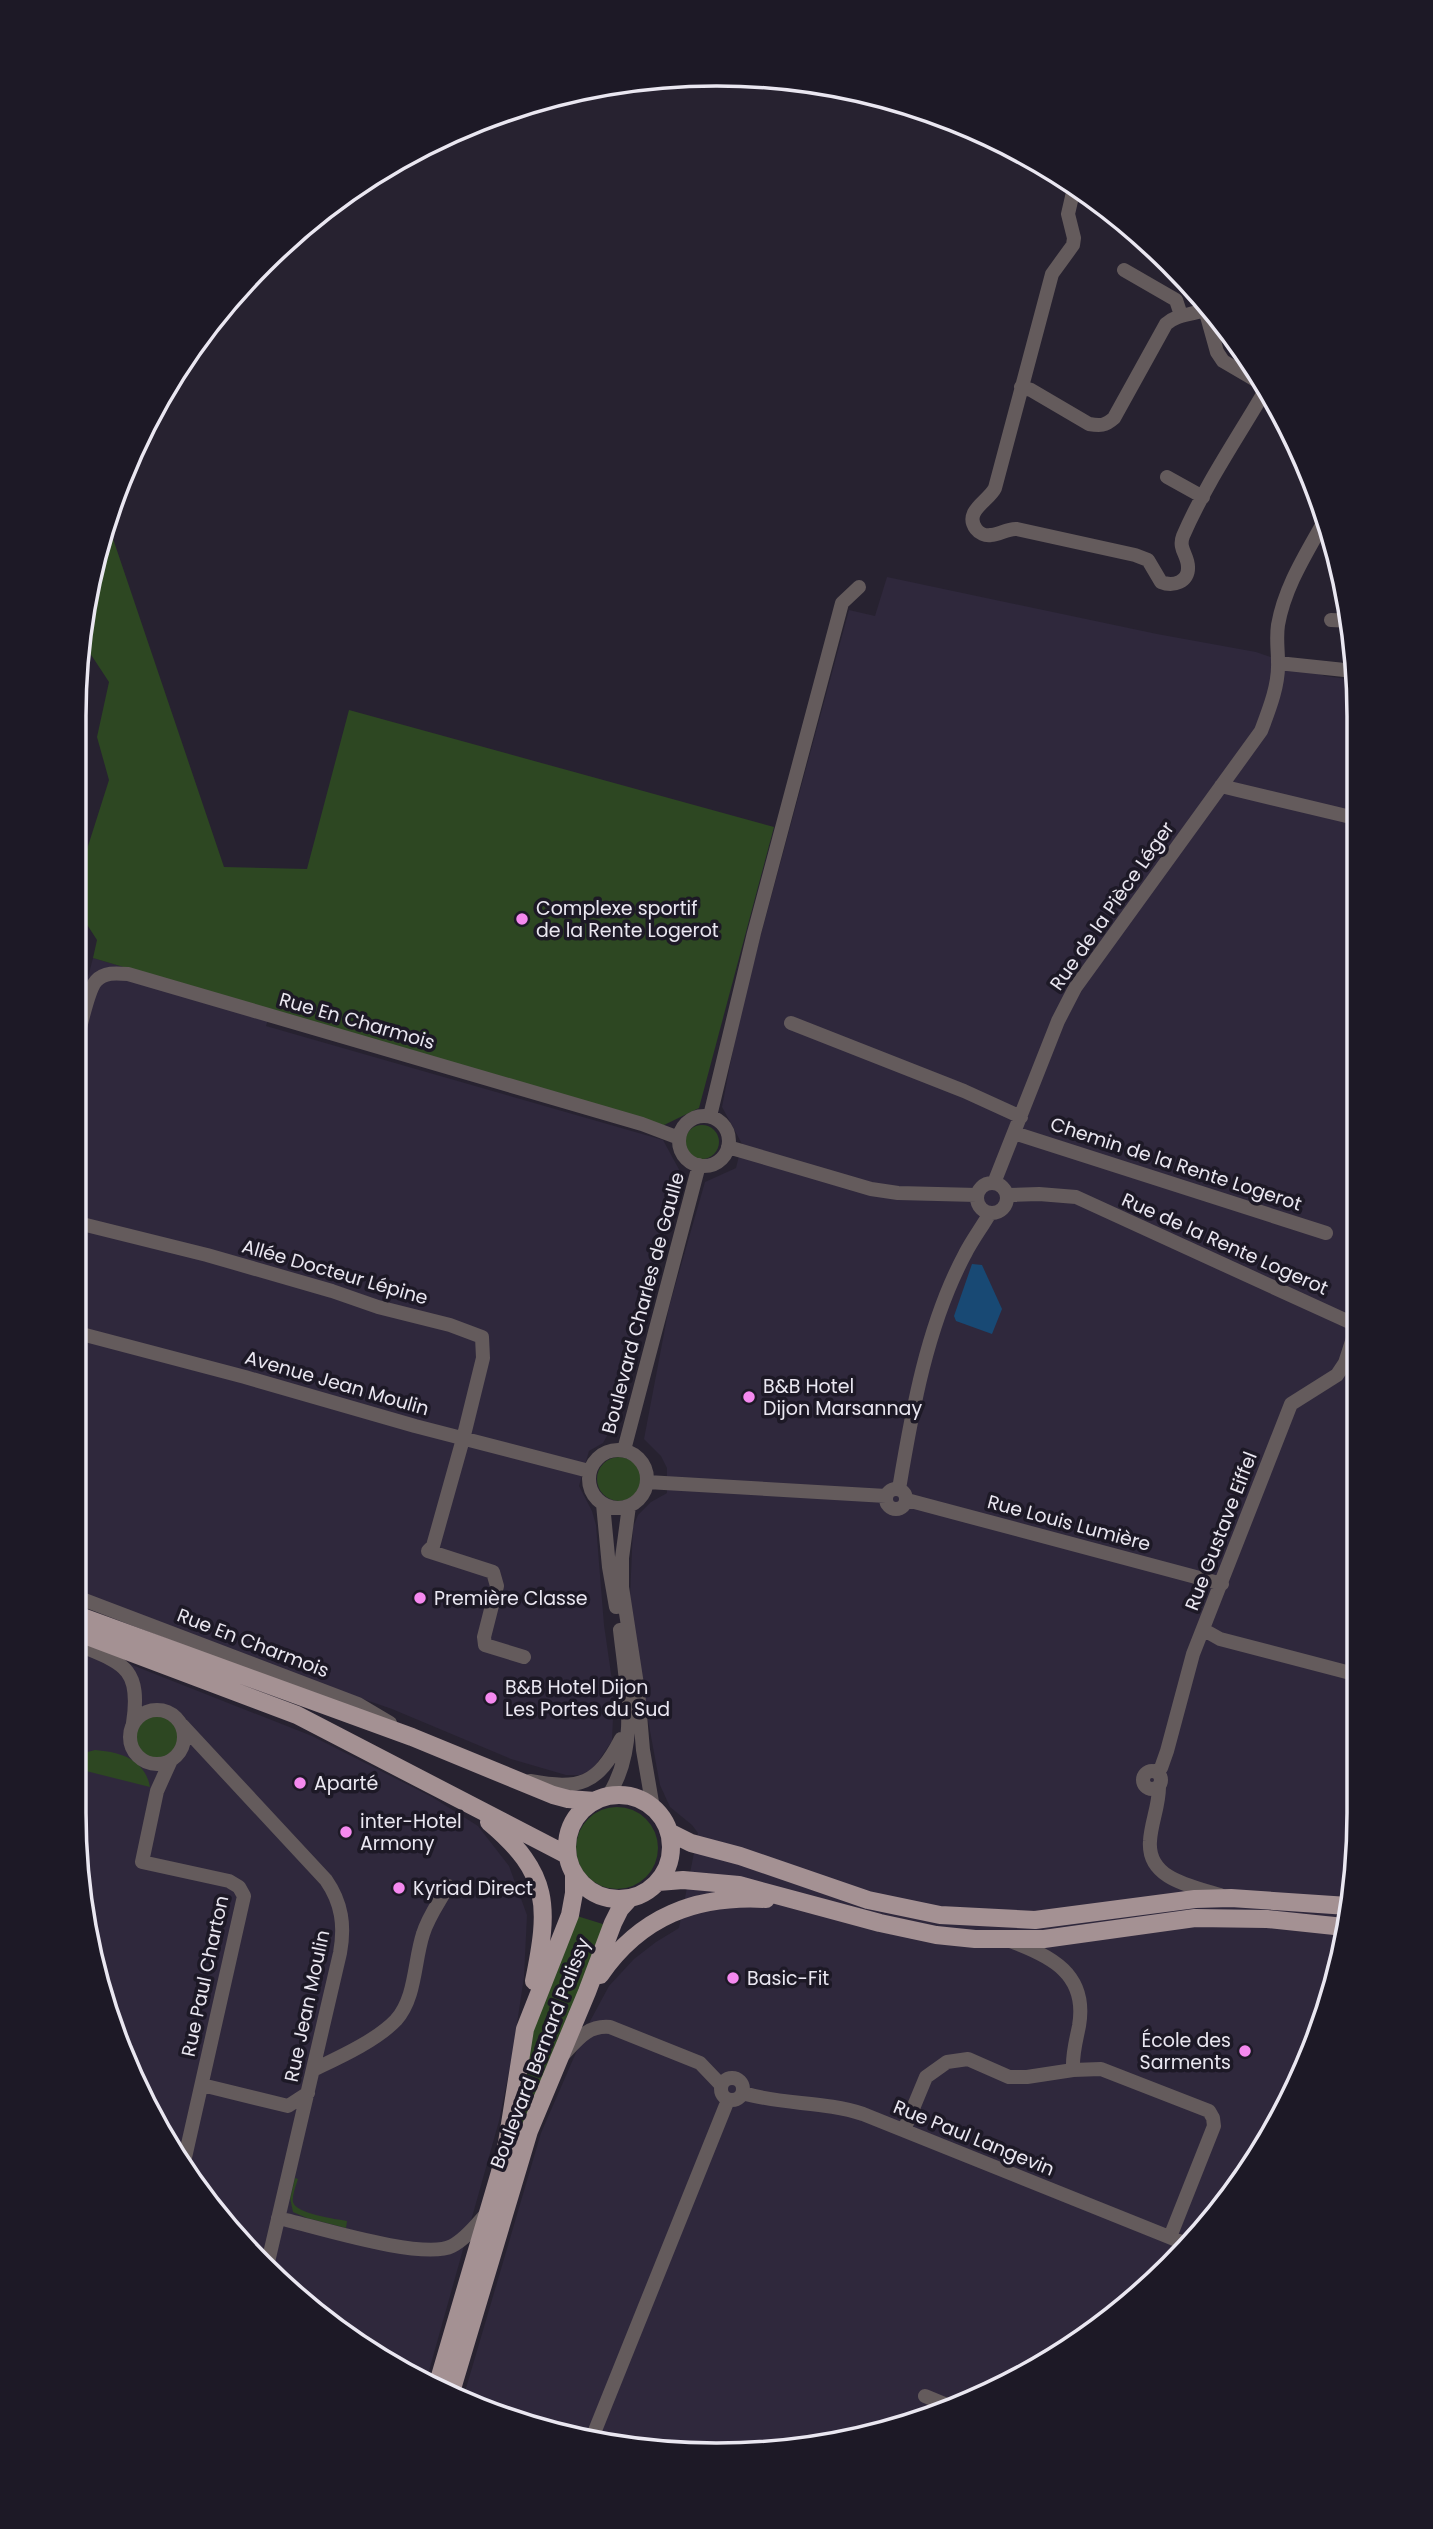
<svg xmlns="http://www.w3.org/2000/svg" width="1433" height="2529" viewBox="0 0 1433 2529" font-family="Poppins,sans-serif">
<rect width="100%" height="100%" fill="#272230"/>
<path fill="#2f283c" d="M887 577 1157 634 1256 652 1325 676 1354 680 1358 1854 1325 2019 1273 2134 1140 2296 962 2407 758 2454 550 2433 464 2395 541 2133 588 2025 609 1986 634 1959 656 1942 679 1928 698 1833 692 1825 670 1807 660 1785 643 1693 630 1597 633 1527 638 1515 651 1502 667 1493V1468L661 1456 644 1439 669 1307 705 1182 736 1168 742 1144 722 1107 741 1008 849 610 875 616Z
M93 958 271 1010 266 1026 663 1140 681 1173 656 1270 607 1436 603 1443 589 1451 579 1486 592 1511 596 1525 604 1625 614 1694 612 1741 593 1769 580 1775H566L511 1759 392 1709 74 1599V1031Z
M74 1642 312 1736 432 1797 478 1826 509 1866 527 1915 524 1977 512 2057 499 2121 427 2378 359 2347 206 2204 108 2019 74 1812Z"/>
<path fill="#2d4722" d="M106 518 224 867 307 869 349 710 774 827 699 1108 662 1126 93 958 97 940 75 906V887L109 780 97 737 109 682 82 641Z
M685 1142a17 17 0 1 1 34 0a17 17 0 1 1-34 0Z
M597 1479a22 22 0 1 1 44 0a22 22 0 1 1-44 0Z
M134 1736a22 22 0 1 1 44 0a22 22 0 1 1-44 0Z
M95 1750C120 1752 145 1759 150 1787L74 1768V1760L84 1753Z
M576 1848a41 41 0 1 1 82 0a41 41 0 1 1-82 0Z
M577 1916 606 1925 520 2137 515 2136 532 2029Z
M295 2178 298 2179C296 2185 292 2196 293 2202 296 2214 336 2219 347 2221L346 2228 307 2218 293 2212 290 2198Z"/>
<path fill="#184974" d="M972 1264 982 1265 1002 1309 992 1334 956 1321 954 1316Z"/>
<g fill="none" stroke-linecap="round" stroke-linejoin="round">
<path stroke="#645b5c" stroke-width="14" d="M1074 188 1068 214 1074 238 1073 245 1052 274 995 488C989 501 963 511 976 529 979 533 985 536 991 535 1000 535 1007 528 1017 529L1135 555 1148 560 1161 582C1173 587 1189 582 1188 567 1188 555 1178 549 1183 536 1205 485 1238 437 1266 389
M1124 270 1176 300 1181 315
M1205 309 1217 352 1223 361 1264 385
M1021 387 1031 390 1089 424C1100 426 1105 426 1114 418L1166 324C1178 313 1192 316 1205 309L1204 302
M1167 477 1203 497
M1331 620 1351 621
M1278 663 1354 671
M1221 786 1355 818
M791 1023 964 1091 1021 1117
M74 1053C78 1038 87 991 96 981 104 972 116 973 128 974L642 1124 679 1138
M710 1116 754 933 842 603 859 587
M679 1141a25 25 0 1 1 50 0a25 25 0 1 1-50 0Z
M1014 1133 1326 1233
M728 1147 871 1189 898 1193 977 1195
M994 1183 1058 1021 1075 988 1261 731C1269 710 1279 685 1278 662 1278 649 1276 638 1278 625 1285 585 1308 551 1327 516
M977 1198a15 15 0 1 1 30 0a15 15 0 1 1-30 0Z
M1007 1195 1039 1194 1076 1197 1356 1325
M74 1222 207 1255 332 1291 378 1307 450 1325 482 1337 483 1358 463 1439 433 1546 428 1551 493 1572 497 1586 484 1637 485 1645 524 1657
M74 1332 245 1377 415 1426 589 1471
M624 1450 699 1165
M589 1479a29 29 0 1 1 58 0a29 29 0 1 1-58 0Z
M647 1482 886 1496
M886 1499a10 10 0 1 1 20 0a10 10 0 1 1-20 0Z
M899 1489C912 1411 927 1325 965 1254 972 1240 982 1227 990 1213
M907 1500 1222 1584
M603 1504 609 1567 616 1607
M629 1506 622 1558V1587L638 1691 643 1750 653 1808
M74 1596 358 1704 390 1723
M1204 1630 1220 1639 1358 1675
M74 1643C121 1663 142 1665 133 1723
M130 1737a27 27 0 1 1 54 0a27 27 0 1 1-54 0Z
M182 1725 326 1880C342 1903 345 1926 340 1953L268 2262
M171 1760 157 1791 142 1862 229 1881 239 1887 244 1896 184 2162
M1143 1780a9 9 0 1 1 18 0a9 9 0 1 1-18 0Z
M1156 1771 1161 1768 1167 1751 1193 1654 1291 1404 1337 1375 1345 1363 1356 1329
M530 1781C580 1790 597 1785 621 1739
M1159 1787C1159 1806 1151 1823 1150 1841 1147 1879 1191 1886 1220 1895
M608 1796C640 1747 626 1685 620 1630
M1010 1941C1051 1956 1088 1974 1079 2026 1076 2041 1072 2054 1073 2070
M564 2054C578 2039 588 2025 610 2027L700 2063 721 2085
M313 2070C338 2058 376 2041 396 2020 416 1998 414 1961 423 1934 428 1917 440 1901 448 1886
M721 2089a11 11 0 1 1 22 0a11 11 0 1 1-22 0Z
M202 2085 288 2106 308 2093
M743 2093C782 2105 824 2101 863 2114L1184 2243
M904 2130 926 2077 947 2062 968 2059 1009 2077H1027L1073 2070 1101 2069 1209 2111 1213 2118 1214 2126 1170 2237
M278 2218C314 2226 423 2261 452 2246 466 2239 477 2224 487 2213
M925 2396 954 2408
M592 2438 728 2100"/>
<path stroke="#a49193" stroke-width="18" d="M74 1614 412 1737 553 1795 568 1799 595 1801
M74 1631 297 1715 567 1855
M567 1847a52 52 0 1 1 104 0a52 52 0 1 1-104 0Z
M489 1822C551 1874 549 1907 534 1981
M669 1832 691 1843 740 1856 868 1900 940 1915 1035 1920 1195 1899 1231 1898 1348 1906
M658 1882 683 1880 739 1885 880 1923 936 1935 975 1939H1044L1195 1918 1267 1919 1344 1927
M600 1975C641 1916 696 1895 766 1899
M438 2383 500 2172 507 2143 525 2029 570 1915 574 1893V1875
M452 2389 529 2131 587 1992 613 1923 620 1909 630 1898"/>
</g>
<g fill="#f589ef" stroke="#1d1926" stroke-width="2.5">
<circle cx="522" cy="919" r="7"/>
<circle cx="749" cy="1397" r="7"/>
<circle cx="420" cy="1598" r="7"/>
<circle cx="491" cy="1698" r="7"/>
<circle cx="300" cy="1783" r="7"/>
<circle cx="346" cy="1832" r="7"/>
<circle cx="399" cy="1888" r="7"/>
<circle cx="733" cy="1978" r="7"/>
<circle cx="1245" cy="2051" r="7"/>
</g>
<g text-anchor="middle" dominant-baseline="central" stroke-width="7" stroke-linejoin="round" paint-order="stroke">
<g font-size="19" fill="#eae7f1" stroke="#1d1926">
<text transform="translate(1112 906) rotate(-55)">Rue de la Pièce Léger</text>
<text transform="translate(357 1021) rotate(16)">Rue En Charmois</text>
<text transform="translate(1176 1164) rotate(18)">Chemin de la Rente Logerot</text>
<text transform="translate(1225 1244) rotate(24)">Rue de la Rente Logerot</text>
<text transform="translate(335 1272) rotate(16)">Allée Docteur Lépine</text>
<text transform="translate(643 1303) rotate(-75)">Boulevard Charles de Gaulle</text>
<text transform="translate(337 1383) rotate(16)">Avenue Jean Moulin</text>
<text transform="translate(1069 1523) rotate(15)">Rue Louis Lumière</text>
<text transform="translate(1221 1531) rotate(-69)">Rue Gustave Eiffel</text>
<text transform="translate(253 1643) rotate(21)">Rue En Charmois</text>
<text transform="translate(205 1976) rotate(-78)">Rue Paul Charton</text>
<text transform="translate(307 2006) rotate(-78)">Rue Jean Moulin</text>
<text transform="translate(540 2053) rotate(-69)">Boulevard Bernard Palissy</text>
<text transform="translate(974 2138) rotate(22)">Rue Paul Langevin</text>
</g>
<g font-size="19" fill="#eae7f1" stroke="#1d1926" text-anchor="start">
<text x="536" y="908">Complexe sportif<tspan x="536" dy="22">de la Rente Logerot</tspan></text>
<text x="763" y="1386">B&amp;B Hotel<tspan x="763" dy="22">Dijon Marsannay</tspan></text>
<text x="434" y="1598">Première Classe</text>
<text x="505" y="1687">B&amp;B Hotel Dijon<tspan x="505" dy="22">Les Portes du Sud</tspan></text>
<text x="314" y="1783">Aparté</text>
<text x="360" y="1821">inter-Hotel<tspan x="360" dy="22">Armony</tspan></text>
<text x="413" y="1888">Kyriad Direct</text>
<text x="747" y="1978">Basic-Fit</text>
<text x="1231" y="2040" text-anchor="end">École des<tspan x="1231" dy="22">Sarments</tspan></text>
</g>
</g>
<path d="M0 0H1433V2529H0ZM716 86H717A630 630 0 0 1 1347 716V1813A630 630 0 0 1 717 2443H716A630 630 0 0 1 86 1813V716A630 630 0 0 1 716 86Z" fill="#1d1926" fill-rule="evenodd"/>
<path fill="none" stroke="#eae7f1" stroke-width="3.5" d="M716 86H717A630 630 0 0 1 1347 716V1813A630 630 0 0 1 717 2443H716A630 630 0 0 1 86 1813V716A630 630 0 0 1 716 86Z"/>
</svg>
